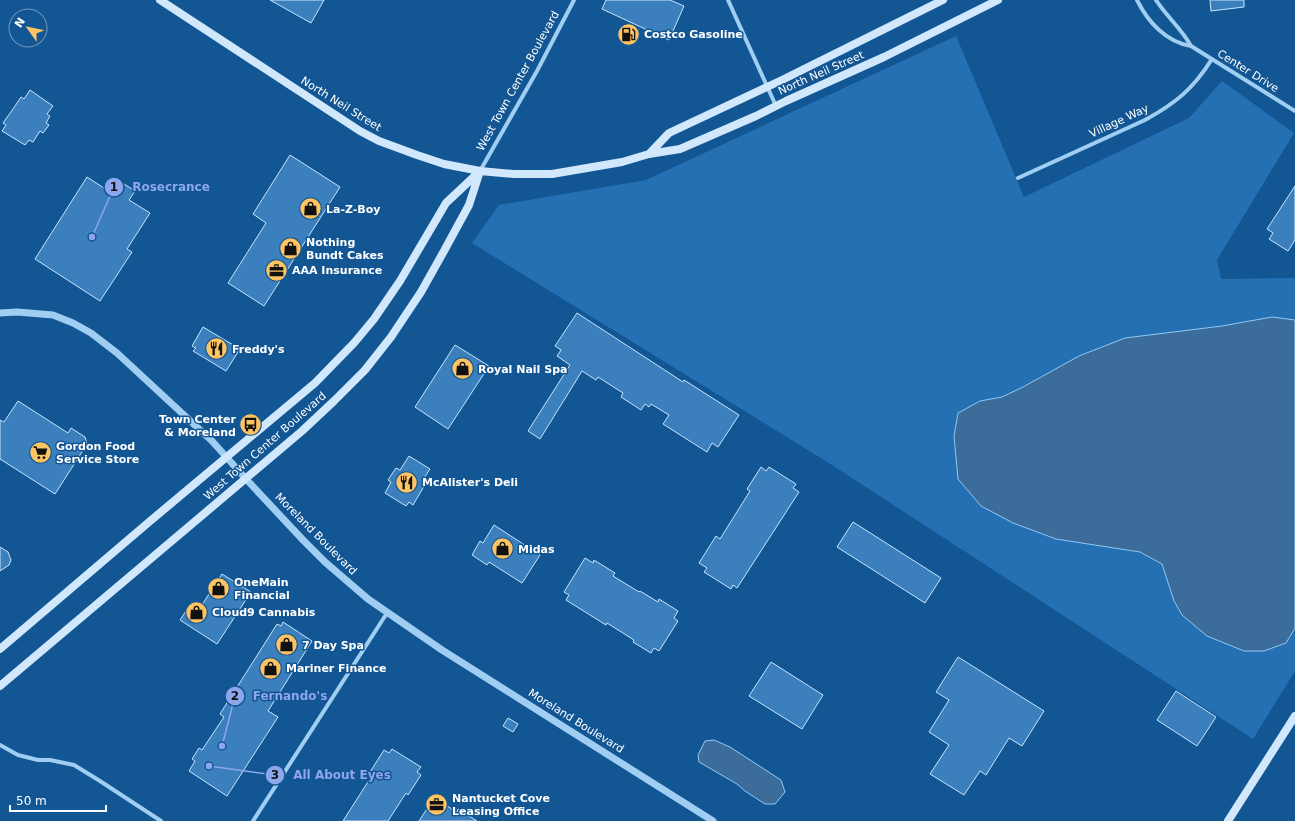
<svg xmlns="http://www.w3.org/2000/svg" width="1295" height="821" viewBox="0 0 1295 821" font-family="'DejaVu Sans',sans-serif">
<rect width="100%" height="100%" fill="#125694"/>
<path fill="#2470b3" d="M956 36 1024 197 1189 118 1222 81 1294 133 1217 260 1221 279 1295 278V320L1272 317 1222 326 1023 387 1002 397 980 401 954 436 958 479 981 506 1014 523 1056 539 1140 552 1163 564 1174 601 1286 643 1295 628V671L1253 739 832 465 472 243 499 205 646 180Z"/>
<path fill="#3c6c99" stroke="#92c9f6" d="M1272 317 1295 320V628L1286 643 1264 651H1244L1207 636 1182 615 1174 601 1162 564 1140 552 1056 539 1013 523 981 506 958 479 954 436 958 413 980 401 1002 397 1023 387 1079 356 1125 338 1222 326Z
M714 740 730 747 781 780 785 792 775 804H765L745 791 737 784 699 762 698 755 705 741Z"/>
<path fill="#3b7fbc" stroke="#c8e5fd" d="M270 0H324L311 23Z
M606 0H670L684 6 669 40 602 9Z
M1210 0H1244V7L1211 11Z
M30 90 53 106 47 114 50 116 46 123 49 125 43 133 40 131 33 142 29 140 25 145 2 131 6 125 3 123 13 109 21 97 24 99Z
M290 155 340 187 264 306 228 283 266 223 253 214Z
M87 177 110 192 118 180 135 191 129 200 150 213 127 249 132 252 100 301 35 259Z
M1295 186V240L1288 251 1269 239 1273 233 1267 229Z
M577 313 683 382 684 380 739 415 718 447 712 443 707 452 663 424 669 415 651 404 649 407 645 404 641 410 621 397 623 393 598 377 596 380 582 371 540 439 528 431 570 365 557 356 561 350 555 346Z
M203 327 240 349 226 371 193 351 196 348 192 346Z
M455 345 489 366 448 429 415 407Z
M18 401 68 433 71 428 85 437 87 444 55 494 0 459V420L4 422Z
M409 456 430 469 422 481 426 483 413 505 409 502 406 506 385 493 391 482 388 480 396 468 400 470Z
M761 467 766 471 769 467 796 484 793 488 799 492 737 588 733 585 731 589 704 572 707 568 699 563 716 536 720 539 750 491 747 489Z
M853 522 941 578 925 603 837 547Z
M494 525 540 555 522 583 489 562 487 565 472 555 480 541 483 543Z
M0 547 8 552 11 560 9 565 0 571Z
M585 558 593 563 594 560 615 573 613 576 639 592 640 591 658 602 659 599 678 611 674 618 678 621 659 651 654 648 651 653 633 642 634 640 607 623 606 625 566 600 569 595 564 592Z
M222 574 251 592 217 644 180 620 192 602 200 608Z
M283 622 312 641 268 711 278 717 227 796 189 771 195 761 192 759 199 748 202 750 224 717 220 714 277 624 281 626Z
M958 657 1044 711 1022 746 1009 738 986 775 980 771 964 795 930 774 949 745 929 732 949 700 936 692Z
M771 662 823 695 802 729 749 696Z
M1176 691 1216 717 1197 746 1157 720Z
M508 718 518 724 513 732 503 726Z
M392 749 421 767 417 772 421 775 408 795 406 793 388 821H343L373 774 370 772 384 750 389 753Z
M434 798 457 812 458 809 477 821H419Z"/>
<g fill="none" stroke-linecap="round" stroke-linejoin="round">
<path stroke="#a0cdf2" stroke-width="4" d="M728 0 776 106
M1137 0C1148 22 1166 42 1191 46L1295 111
M1156 0C1166 16 1182 29 1191 46
M480 171 537 71 574 0
M1018 178 1145 120C1176 103 1193 89 1212 59
M0 745 18 755 38 760H50L74 765 100 781 161 821
M253 821 387 613"/>
<path stroke="#a0cdf2" stroke-width="7" d="M0 313 17 312 53 315 73 323 91 333 117 353 212 441 246 479 303 540 325 562 368 599 442 650 713 821"/>
<path stroke="#d0e7fc" stroke-width="8" d="M160 0 360 131 379 141 417 155 444 164 480 171 514 174H552L622 162 649 154 680 149 756 116 786 101 884 57 998 0
M649 154 669 133 782 80 943 0
M0 649 149 522 315 383 354 343 374 319 400 281 446 203 479 172
M0 686 302 431 334 401 365 370 391 337 421 292 444 251 469 205 480 171
M1228 821 1295 716"/>
</g>
<defs>
<symbol id="fuel-disc" viewBox="-11 -11 22 22"><circle r="9.5" fill="#ffc462" stroke="#125694"/><path d="M-5.5-6h7V0h2V4h1.3V-2.5L3-4.5l.8-.8L6-3V5H2.5V1h-1V6h-7ZM-4.2-4.7v3.2H.2V-4.7Z" fill="#111"/></symbol>
<symbol id="shop-disc" viewBox="-11 -11 22 22"><circle r="9.5" fill="#ffc462" stroke="#125694"/><path d="M-5-2.5h2.3a2.7 3.5 0 0 1 5.4 0H5L5.5 6h-11ZM-1.5-2.5h3a1.5 2.3 0 0 0-3 0Z" fill="#111"/></symbol>
<symbol id="office-disc" viewBox="-11 -11 22 22"><circle r="9.5" fill="#ffc462" stroke="#125694"/><path d="M-6-3h4V-5.5h4V-3h4V5H-6ZM-1-4.5V-3h2v-1.5ZM-6 0V1H6V0Z" fill="#111"/></symbol>
<symbol id="restaurant-disc" viewBox="-11 -11 22 22"><circle r="9.5" fill="#ffc462" stroke="#125694"/><path d="M-5-6h1v4h1v-4h1v4h1v-4h1v5L-1.5 .5V6h-2V.5L-5-1ZM5-6V6H3V1.5H1.5Q1.5-4 5-6Z" fill="#111"/></symbol>
<symbol id="bus-disc" viewBox="-11 -11 22 22"><circle r="9.5" fill="#ffc462" stroke="#125694"/><path d="M-5-6H5V4H4V6H2V4H-2V6H-4V4H-5ZM-3.5-4V0h7V-4ZM-3.5 1.2v1.5H-2V1.2ZM2 1.2v1.5H3.5V1.2Z" fill="#111"/></symbol>
<symbol id="supermarket-disc" viewBox="-11 -11 22 22"><circle r="9.5" fill="#ffc462" stroke="#125694"/><path d="M-6-5.5h2.5l.6 2H6L4.5 2H-2.5L-4.4-4H-6ZM-1.5 3.2a1.3 1.3 0 1 0 .1 0ZM3 3.2a1.3 1.3 0 1 0 .1 0Z" fill="#111"/></symbol>
</defs>
<g fill-rule="evenodd">
<use href="#fuel-disc" x="616" y="22" width="25" height="25"/>
<use href="#shop-disc" x="298" y="196" width="25" height="25"/>
<use href="#shop-disc" x="278" y="236" width="25" height="25"/>
<use href="#office-disc" x="264" y="258" width="25" height="25"/>
<use href="#restaurant-disc" x="204" y="336" width="25" height="25"/>
<use href="#shop-disc" x="450" y="356" width="25" height="25"/>
<use href="#bus-disc" x="238" y="412" width="25" height="25"/>
<use href="#supermarket-disc" x="28" y="440" width="25" height="25"/>
<use href="#restaurant-disc" x="394" y="470" width="25" height="25"/>
<use href="#shop-disc" x="490" y="536" width="25" height="25"/>
<use href="#shop-disc" x="206" y="576" width="25" height="25"/>
<use href="#shop-disc" x="184" y="600" width="25" height="25"/>
<use href="#shop-disc" x="274" y="632" width="25" height="25"/>
<use href="#shop-disc" x="258" y="656" width="25" height="25"/>
<use href="#office-disc" x="424" y="792" width="25" height="25"/>
</g>
<g text-anchor="middle" dominant-baseline="central" stroke-width="3" stroke-linejoin="round" paint-order="stroke">
<g font-size="11" font-weight="bold" fill="#fff" stroke="#125694" text-anchor="start">
<text x="644" y="34">Costco Gasoline</text>
<text x="326" y="209">La-Z-Boy</text>
<text x="306" y="242">Nothing<tspan x="306" dy="13">Bundt Cakes</tspan></text>
<text x="292" y="270">AAA Insurance</text>
<text x="232" y="349">Freddy's</text>
<text x="478" y="369">Royal Nail Spa</text>
<text x="236" y="419" text-anchor="end">Town Center<tspan x="236" dy="13">&amp; Moreland</tspan></text>
<text x="56" y="446">Gordon Food<tspan x="56" dy="13">Service Store</tspan></text>
<text x="422" y="482">McAlister's Deli</text>
<text x="518" y="549">Midas</text>
<text x="234" y="582">OneMain<tspan x="234" dy="13">Financial</tspan></text>
<text x="212" y="612">Cloud9 Cannabis</text>
<text x="302" y="645">7 Day Spa</text>
<text x="286" y="668">Mariner Finance</text>
<text x="452" y="798">Nantucket Cove<tspan x="452" dy="13">Leasing Office</tspan></text>
</g>
<g font-size="11" fill="#fff" stroke="#125694">
<text transform="translate(1248 71) rotate(32)">Center Drive</text>
<text transform="translate(821 73) rotate(-24)">North Neil Street</text>
<text transform="translate(518 81) rotate(-61)">West Town Center Boulevard</text>
<text transform="translate(341 104) rotate(32)">North Neil Street</text>
<text transform="translate(1119 121) rotate(-25)">Village Way</text>
<text transform="translate(265 446) rotate(-41)">West Town Center Boulevard</text>
<text transform="translate(316 534) rotate(45)">Moreland Boulevard</text>
<text transform="translate(576 721) rotate(32)">Moreland Boulevard</text>
</g>
</g>
<path fill="none" stroke="#8ea6ec" stroke-width="1.5" d="M92 237L114 187M222 746L235 696M209 766L275 775"/>
<g fill="#8ea6ec" stroke="#125694" stroke-width="1.5">
<circle cx="92" cy="237" r="4"/>
<circle cx="222" cy="746" r="4"/>
<circle cx="209" cy="766" r="4"/>
<circle cx="114" cy="187" r="10"/>
<circle cx="235" cy="696" r="10"/>
<circle cx="275" cy="775" r="10"/>
</g>
<g font-size="12" text-anchor="middle" font-weight="bold" fill="#111">
<text x="114" y="191">1</text>
<text x="235" y="700">2</text>
<text x="275" y="779">3</text>
</g>
<g font-size="12" text-anchor="middle" font-weight="bold" fill="#8ea6ec" stroke="#125694" stroke-width="3" stroke-linejoin="round" paint-order="stroke">
<text x="171" y="191">Rosecrance</text>
<text x="290" y="700">Fernando's</text>
<text x="342" y="779">All About Eyes</text>
</g>
<g transform="translate(28 28) rotate(303)"><circle r="19" fill="#125694" stroke="#719abf"/>
<path d="M0-3L7 15L0 10L-7 15Z" fill="#ffc462"/>
<text y="-6" font-size="11" font-weight="bold" text-anchor="middle" fill="#ffffff">N</text>
</g>
<path d="M10 805v6h96v-6" fill="none" stroke="#ffffff" stroke-width="2"/>
<text x="16" y="805" font-size="12" fill="#ffffff" stroke="#125694" stroke-width="3" paint-order="stroke">50 m</text>
</svg>
